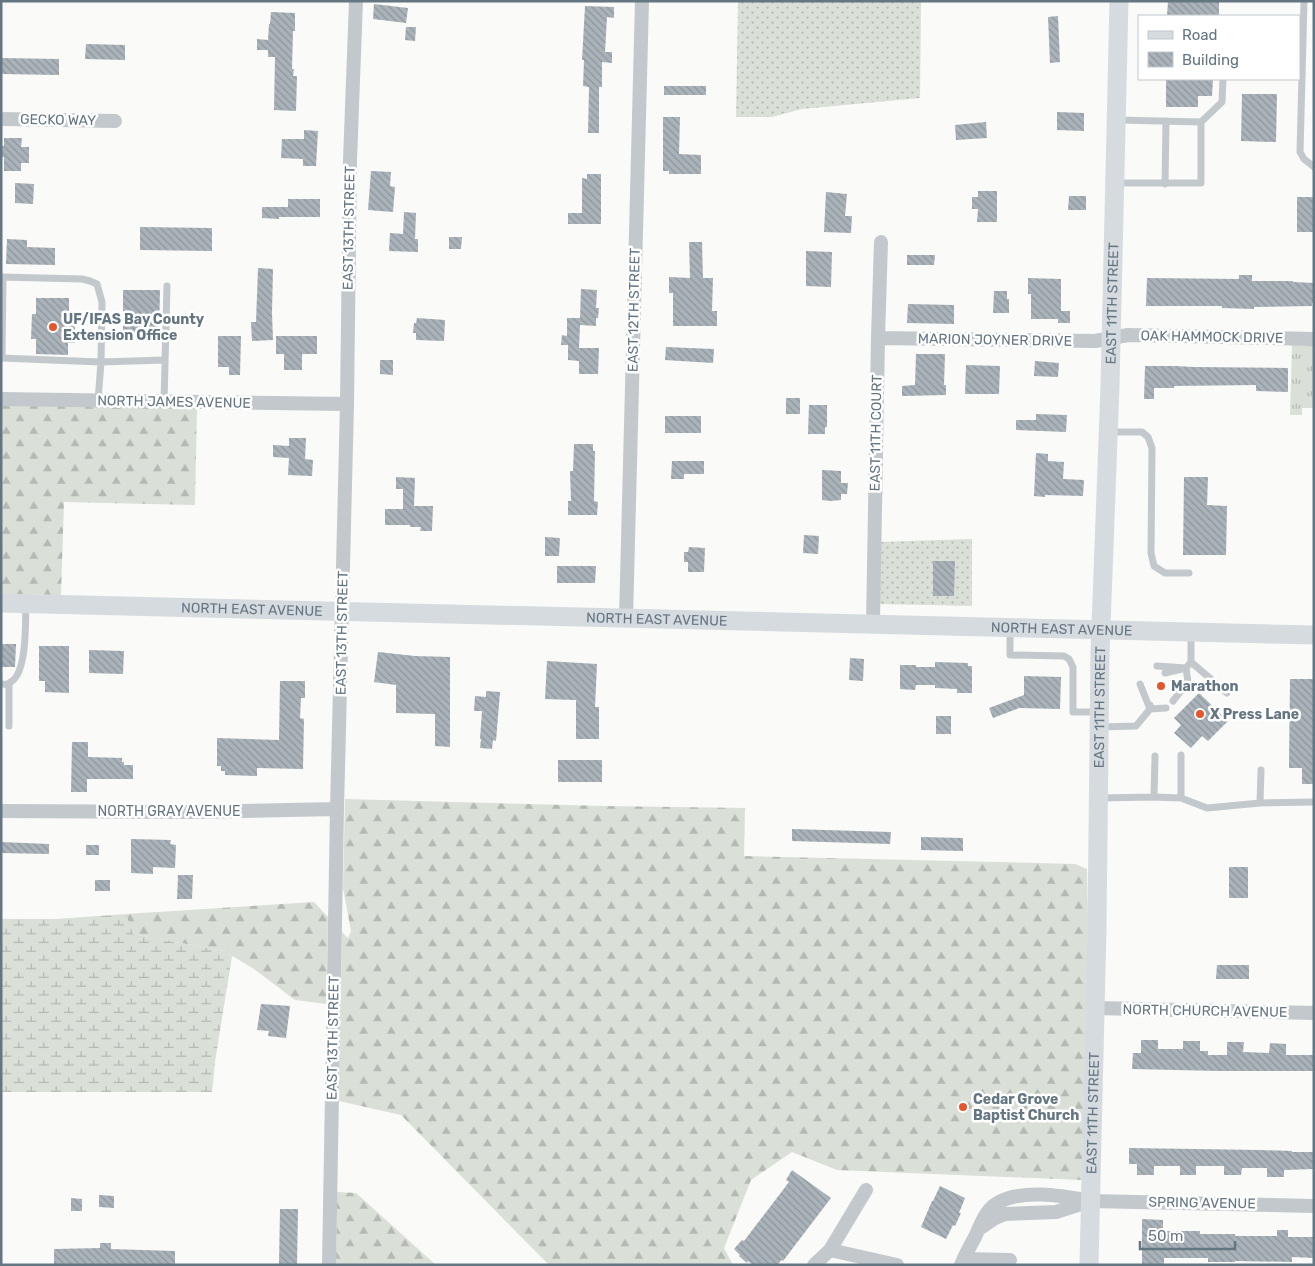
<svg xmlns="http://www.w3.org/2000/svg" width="1315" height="1266" viewBox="0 0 1315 1266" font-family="Rubik,sans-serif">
<defs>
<pattern id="grass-dots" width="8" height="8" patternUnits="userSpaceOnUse" patternTransform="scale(1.25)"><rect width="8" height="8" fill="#dadfd7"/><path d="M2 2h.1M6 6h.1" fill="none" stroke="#b4b9b4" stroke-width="1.8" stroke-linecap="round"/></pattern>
<pattern id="forest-firs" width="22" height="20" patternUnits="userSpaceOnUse" patternTransform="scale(1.25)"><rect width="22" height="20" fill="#dadfd7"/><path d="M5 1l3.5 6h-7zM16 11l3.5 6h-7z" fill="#b4b9b4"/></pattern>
<pattern id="wetland-marsh" width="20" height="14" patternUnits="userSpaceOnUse" patternTransform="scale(1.25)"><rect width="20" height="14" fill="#dadfd7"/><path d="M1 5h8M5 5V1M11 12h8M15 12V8" fill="none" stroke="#b4b9b4"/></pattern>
<pattern id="park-tufts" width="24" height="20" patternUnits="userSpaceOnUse" patternTransform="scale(1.25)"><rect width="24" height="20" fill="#dadfd7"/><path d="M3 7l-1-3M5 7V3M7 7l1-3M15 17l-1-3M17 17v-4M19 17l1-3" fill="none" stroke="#b4b9b4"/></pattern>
<pattern id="building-back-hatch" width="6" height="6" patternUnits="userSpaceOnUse" patternTransform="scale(1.25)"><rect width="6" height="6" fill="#aab3b9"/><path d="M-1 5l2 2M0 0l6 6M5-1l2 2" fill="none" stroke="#8e969c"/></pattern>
</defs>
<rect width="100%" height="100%" fill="#fafaf8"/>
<path fill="url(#grass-dots)" d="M738 1H921L920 98 802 109 772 117H736Z
M972 539V606L879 604V542Z"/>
<path fill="url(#forest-firs)" d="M1 403 197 408 195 505 64 502 61 595 1 594Z
M345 799 604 806 745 808 744 856 1075 864 1087 869 1088 927 1082 1180 837 1170 792 1152 751 1180 724 1248 733 1265H549L401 1115 339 1101 342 932 348 938 351 931 343 888Z
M314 902 328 917 326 1004 295 1000 254 969 224 951 132 934 126 914Z
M337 1192 356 1193 436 1265H336Z"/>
<path fill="url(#wetland-marsh)" d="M126 914 133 934 224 951 232 956 215 1062 212 1092H1V919H56Z"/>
<path fill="url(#park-tufts)" d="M1292 345H1314V408H1302V415H1290Z"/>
<path fill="url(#building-back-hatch)" d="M1168 1H1219V16H1167Z
M374 4 408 8 406 23 373 19Z
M585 6 614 7V18L607 17 605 52H612V63L602 62V87H599V133H588L589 87 583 86 584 60H582Z
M271 12 295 13V31H293L292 69H294L293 76H297L296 111 274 110 275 57H268V50H257V39L268 40 269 24H270Z
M1058 16 1060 62 1050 63 1048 17Z
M406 27H416L415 41 405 40Z
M86 44 125 45V60L85 59Z
M1 58 59 59V75L1 74Z
M1166 79H1213L1212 96H1198V107H1166Z
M664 86H706V95H664Z
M1242 94H1277L1276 142 1241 141Z
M1057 112 1084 113V131L1057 130Z
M663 117H680L679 154 701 155V174H669V171H663Z
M986 122 987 138 956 140 955 125Z
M304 130 318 131 316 166H303V159L281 158 282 139H304Z
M4 138H22L21 147H29V163H21V171H4V157H2V146H4Z
M371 171 391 172 390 186 395 187 393 212 368 210Z
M587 174H601V224H568V213H582V178L587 179Z
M15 183 34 184 33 204 15 203Z
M978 191H997V222H977L978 209H972V197H978Z
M826 192 847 194 845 216H852L851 233 824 232Z
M1069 196H1086V210H1068Z
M1297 197H1314V232H1297Z
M288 199H320V217H279V219L262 218V207H288Z
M404 212 416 213 415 239H418V252L389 251 390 233 403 234Z
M140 227 212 228V251L140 250Z
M449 237H462L461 249H449Z
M7 239 27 240V247L55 248V265L6 264Z
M689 242H702L703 278H713L712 311H717V326H673V293H669V277L690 278Z
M806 251 832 252 831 287 806 286Z
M907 255H935L934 265H907Z
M258 268 273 269 272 313 273 340 252 341 251 322H256Z
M1239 275H1252V281H1293V282L1314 283V303H1312V306L1254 307V309L1222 308V306H1146L1147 278 1239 279Z
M1028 278 1061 279V311H1070V323H1058V319H1031V294H1028Z
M581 289 597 290 596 308H599L598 318H596V326L580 325 579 348H599L598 374H579V361L568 360V345H561L562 335 567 336V318H580Z
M123 290H160L159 335H123Z
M994 291H1007V299H1009V313H993Z
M36 298H69V315H75V343H68V355L36 354V339H31L32 314H36Z
M908 304 954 305V324L907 323Z
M417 318 445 320 444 341 416 340V333H413L414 323H416Z
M218 336H241L240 375H229V367H218Z
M276 336H317V354H302V370H284V354H276Z
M666 347 714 349 713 363 665 360Z
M916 354H945L944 385H946V395L902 396V386L915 385Z
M380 360H393V375L380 374Z
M1035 361 1059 363 1058 377 1034 376Z
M966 365 1000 366 999 394H965Z
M1145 366H1175L1193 367 1288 368V392L1256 391V385L1174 386V388H1154V399H1144Z
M786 398H800V414H786Z
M809 405H827V427H825V434H808Z
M1036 414 1067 415 1066 432 1016 430V420H1036Z
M665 416H701V433H665Z
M289 438H306L305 459 313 460 312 476 288 475 289 458 273 457V445L289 446Z
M574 444H593V451H595L594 501 598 502 597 515H568V501H571L570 471H573Z
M1036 453 1048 454V461L1064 462 1063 479 1084 480 1083 496 1045 495V497L1034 496Z
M672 461H704V474H684V479H671Z
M822 470 841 471V483H848L847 494H841V500L831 501 822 500Z
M396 477 415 478 414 506H433L432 531H420L421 527H410V525H385V509H403V489H396Z
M1184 477H1208L1207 505 1227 506 1226 555H1183Z
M804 535 819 536 818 554 803 553Z
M545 537 560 538 559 556H545Z
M689 547 705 548 704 572H688V562H684V552H688Z
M933 561H955L954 596H933Z
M557 566H596L595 583H557Z
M1 644H16L15 667H1Z
M39 646H69V693L45 692V681H39Z
M89 650 124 651 123 674 89 673Z
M378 652 415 656 450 657V747L435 746V714L396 713V685L374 682Z
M850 658 864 659 863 681 849 680Z
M547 661 597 664 595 707H599V739H576V700L545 699Z
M935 662 968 663V666H972V693H957V689L935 688V685H916L915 690 900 689V665H916V667H935Z
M1024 676 1061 677 1060 709 1019 708 993 718 989 708 1024 695Z
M1290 679H1314V784H1302V768H1289Z
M280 681H305V698H301L300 718 304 719 303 769 257 768V776L225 775V771H221V766H217V738L279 740Z
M486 691 500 692 496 741 493 740 492 749 480 748 481 739H480L482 711H474L475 696 486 697Z
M1199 693 1228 721 1208 741 1202 736 1191 748 1174 733 1181 725 1174 718Z
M936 716H951V734H936Z
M72 742H88V757L122 758V762H124V765H133V779H87V792H71Z
M558 760H602V782H558Z
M792 829 891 832 890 844 792 841Z
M921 837 963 838V851L921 850Z
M131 839 171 840 170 844 176 845 175 868 153 867V874L131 873Z
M1 842 49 844V854L1 853Z
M86 845H99V855H86Z
M1229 867H1248V898H1229Z
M178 875H193L192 899H177Z
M95 880H110V891H95Z
M1217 965H1249V979H1216Z
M261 1004 290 1006 286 1038 268 1036 269 1031 257 1030Z
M1141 1040H1158V1049H1183V1041H1200V1051H1208V1055H1227V1042H1244L1243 1052 1269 1053 1270 1043 1286 1044V1055H1314V1071H1219L1132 1069 1133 1053H1141Z
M1129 1148 1260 1150 1292 1151V1152H1314V1169L1284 1170V1177H1267V1168H1242L1241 1175H1224V1166H1196V1175H1180V1166H1154V1175H1137V1164H1129Z
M792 1170 831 1198 783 1261 781 1260 778 1265H753L748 1261 747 1263 739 1256 740 1255 734 1249 742 1240 744 1241 789 1182 786 1180Z
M940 1186 965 1198 959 1213H961L955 1226 953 1225 946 1239 921 1227 932 1201H933Z
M99 1195 114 1196V1208L99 1207Z
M71 1198 82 1199V1211H71Z
M280 1209H298L297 1265H279Z
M1142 1219 1163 1220V1231H1200V1234H1235V1236H1277V1230H1288V1237H1314V1258L1292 1257V1262L1235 1261V1262H1208V1258H1164V1265H1142Z
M100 1243H111V1249L175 1251V1265H54V1249L100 1248Z"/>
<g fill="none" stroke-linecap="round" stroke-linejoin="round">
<path stroke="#c3c8cc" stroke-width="7" d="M1304 1 1300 152 1304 159 1314 167
M1201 122 1222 102 1223 79
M1115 183H1201V122L1118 120
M1165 184 1166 121
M1 277 82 279 90 281 97 284 102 302 101 362 98 401
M1 358 101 362 165 360
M2 358 3 277
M164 402 167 286
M1109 432H1142L1148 437 1152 448 1151 553 1154 566 1165 573H1189
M1010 629V655L1064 656 1069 659 1073 667V712H1099
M1191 662 1227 693
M1157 666 1186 668 1191 662V632
M1165 673 1186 668 1188 682 1173 701
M9 683V726
M1 684C4 684 7 685 9 683 28 675 25 622 26 604
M1150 705V709L1166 708
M1100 727 1136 726 1150 709 1140 684
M1181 755V798
M1154 797 1181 798 1207 808 1260 803 1261 770
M1099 798 1154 797 1155 756
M1260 803 1314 802"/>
<path stroke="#c3c8cc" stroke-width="14" d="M1 119 115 121
M878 338 1095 341 1128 335 1314 339
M1 399 347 404
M626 618 642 1
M873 623 878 338 881 242
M1 811 192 812 337 809
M1095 1008 1314 1013
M866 1190 830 1250 897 1265
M982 1227 995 1218 1005 1214 1056 1212 1087 1202
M964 1259 1010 1260
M329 1265 337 809 347 404 350 160 356 1
M814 1265 830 1250
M961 1265C965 1255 970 1246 975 1237 980 1226 985 1211 996 1204 1020 1188 1063 1196 1091 1201L1314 1206"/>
<g stroke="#d6dbdf" stroke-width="19">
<path id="s1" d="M1 603 1314 635"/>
<path id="s2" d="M1089 1265 1097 927 1100 653 1110 386 1119 1"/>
</g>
</g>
<g fill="#e4572e" stroke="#fff" stroke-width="2">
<circle cx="53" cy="327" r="5"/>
<circle cx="1161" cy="686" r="5"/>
<circle cx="1200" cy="714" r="5"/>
<circle cx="963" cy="1107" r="5"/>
</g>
<g text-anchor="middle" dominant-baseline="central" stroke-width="5" stroke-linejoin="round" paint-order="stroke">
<g font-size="14" fill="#657683" stroke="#fff">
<text transform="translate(58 120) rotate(1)">GECKO WAY</text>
<text transform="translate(349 228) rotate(-89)">EAST 13TH STREET</text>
<text stroke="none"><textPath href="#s2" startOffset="962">EAST 11TH STREET</textPath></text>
<text transform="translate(634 310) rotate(-89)">EAST 12TH STREET</text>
<text transform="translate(1212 337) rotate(1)">OAK HAMMOCK DRIVE</text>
<text transform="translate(995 340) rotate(1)">MARION JOYNER DRIVE</text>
<text transform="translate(174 402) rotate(1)">NORTH JAMES AVENUE</text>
<text transform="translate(876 433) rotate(-89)">EAST 11TH COURT</text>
<text stroke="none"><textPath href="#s1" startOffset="251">NORTH EAST AVENUE</textPath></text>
<text stroke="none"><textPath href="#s1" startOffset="656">NORTH EAST AVENUE</textPath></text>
<text stroke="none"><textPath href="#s1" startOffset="1061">NORTH EAST AVENUE</textPath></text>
<text transform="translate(342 633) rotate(-89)">EAST 13TH STREET</text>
<text stroke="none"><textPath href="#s2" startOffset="558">EAST 11TH STREET</textPath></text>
<text x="169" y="811">NORTH GRAY AVENUE</text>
<text transform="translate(1205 1011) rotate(1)">NORTH CHURCH AVENUE</text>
<text transform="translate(333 1038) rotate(-89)">EAST 13TH STREET</text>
<text stroke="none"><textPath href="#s2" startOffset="152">EAST 11TH STREET</textPath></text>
<text transform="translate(1202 1203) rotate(1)">SPRING AVENUE</text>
</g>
<g font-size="14" font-weight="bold" fill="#657683" stroke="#fff" text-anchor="start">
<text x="63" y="319">UF/IFAS Bay County<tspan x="63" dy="16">Extension Office</tspan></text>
<text x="1171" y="686">Marathon</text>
<text x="1210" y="714">X Press Lane</text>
<text x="973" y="1099">Cedar Grove<tspan x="973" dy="16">Baptist Church</tspan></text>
</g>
</g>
<rect width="1315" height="1266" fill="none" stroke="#657683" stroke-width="5"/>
<rect x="1138" y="15" width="162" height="65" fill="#ffffff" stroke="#c1c8cd"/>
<rect x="1148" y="31" width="25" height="8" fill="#d6dbdf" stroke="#c1c8cd"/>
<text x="1182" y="40" font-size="15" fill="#657683">Road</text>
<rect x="1148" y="52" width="25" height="15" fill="url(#building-back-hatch)" stroke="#c1c8cd"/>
<text x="1182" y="65" font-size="15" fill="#657683">Building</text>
<path d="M1140 1241v8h95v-8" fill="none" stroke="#657683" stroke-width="2.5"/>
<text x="1148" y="1241" font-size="15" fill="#657683" stroke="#ffffff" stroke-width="4" paint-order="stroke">50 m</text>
</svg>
